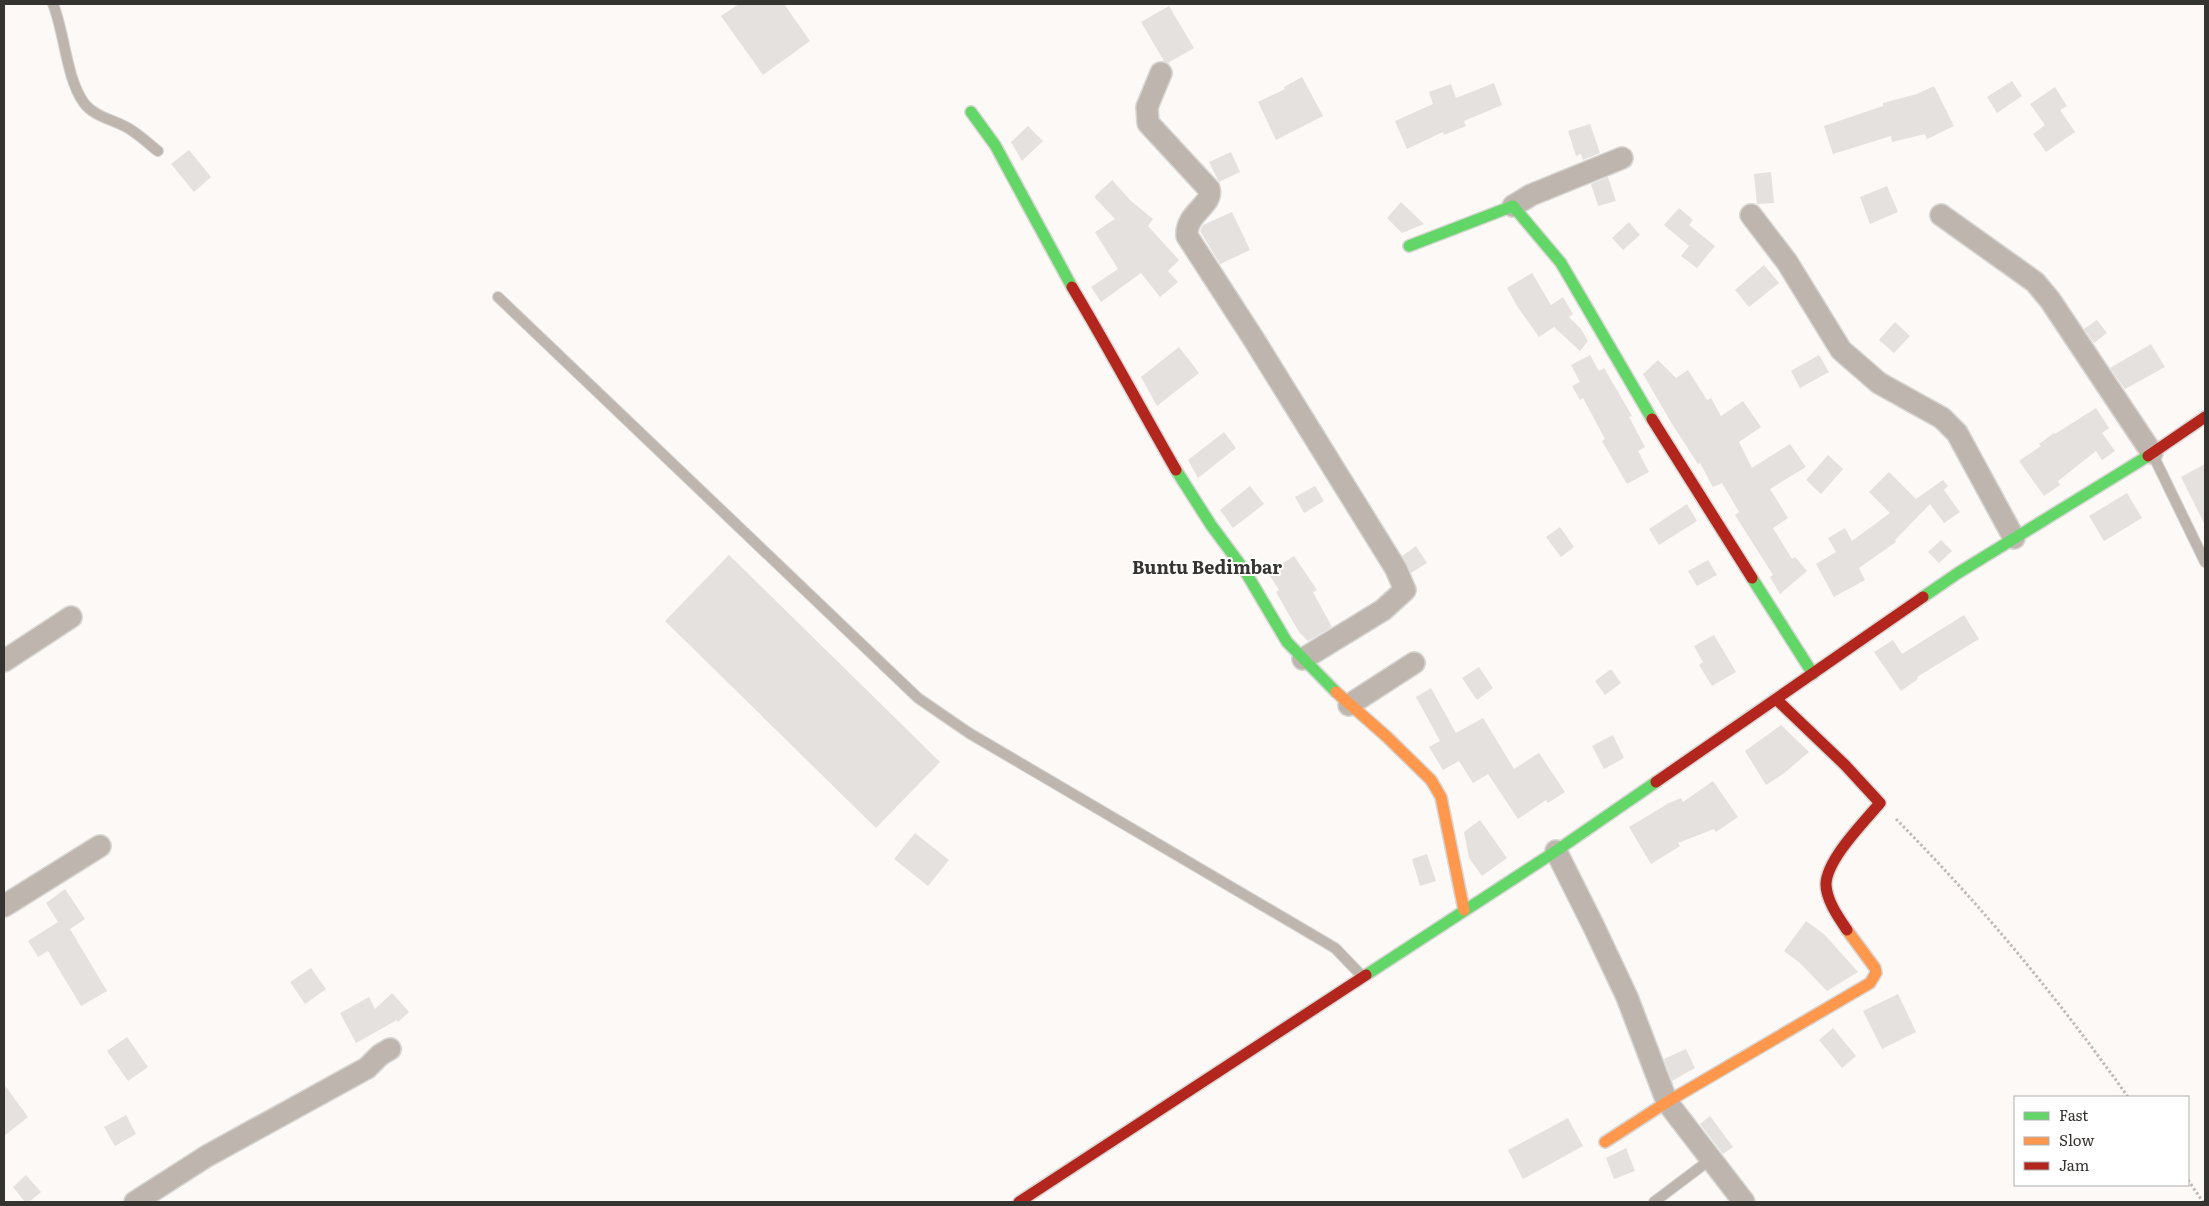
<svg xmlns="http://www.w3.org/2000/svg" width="2209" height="1206" viewBox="0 0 2209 1206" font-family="Literata,serif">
<rect width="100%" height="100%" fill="#fcf9f6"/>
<path fill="#e4e1df" d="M739 4H784L810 41 763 75 721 16Z
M1169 6 1194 48 1168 63 1164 61 1141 22Z
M1302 77 1323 116 1276 140 1258 102 1285 89 1284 87Z
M2012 81 2022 96 1997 113 1987 97Z
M1494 83 1502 105 1464 121 1466 126 1444 135 1443 132 1407 149 1395 121 1433 104 1429 92 1451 84 1456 98Z
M1934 86 1954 126 1927 139 1925 134 1892 142 1891 136 1833 154 1824 126 1883 106V103L1917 94Z
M2055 87 2067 106 2060 110 2075 132 2046 152 2033 134 2045 125 2030 104Z
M1590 124 1600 153 1583 160 1581 154 1576 156 1568 131Z
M1028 126 1043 141 1022 161 1011 142Z
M189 150 211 177 194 192 171 164Z
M1231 152 1240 172 1219 182 1209 162Z
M1771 172 1774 203 1757 204 1754 174Z
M1608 177 1616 201 1598 206 1591 184Z
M1112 180 1131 201 1153 219 1148 226 1179 260 1168 271 1178 282 1160 297 1141 273 1101 302 1091 287 1118 269 1095 232 1115 219 1094 197Z
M1887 186 1898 212 1870 224 1860 197Z
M1401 202 1424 224 1402 233 1387 218Z
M1679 208 1693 220 1689 225 1715 246 1697 268 1681 256 1689 246 1664 225Z
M1232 212 1250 250 1220 264 1200 231 1203 225Z
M1629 222 1640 235 1623 250 1612 238Z
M1764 265 1779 283 1749 307 1735 290Z
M1532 273 1551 305 1563 297 1573 314 1569 317 1581 329 1588 341 1580 351 1554 327 1539 337 1517 306 1507 288Z
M2097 320 2107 333 2094 343 2084 329Z
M1895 322 1910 336 1894 353 1879 340Z
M2151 344 2165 367 2125 389 2110 368Z
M1179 347 1199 373 1157 406 1141 377Z
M1590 355 1599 371 1604 368 1632 416 1629 417 1645 447 1638 451 1649 472 1627 484 1602 441 1605 439 1583 398 1580 400 1572 386 1580 382 1571 365Z
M1819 355 1829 372 1800 388 1791 371Z
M1658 360 1676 378 1688 370 1707 400 1711 398 1721 416 1743 401 1761 427 1739 442 1752 468 1790 444 1806 467 1770 489 1788 518 1773 528 1792 559 1795 557 1807 571 1780 594 1770 577 1773 575 1735 515 1739 512 1722 483 1713 487 1700 463 1698 464 1672 424 1643 374Z
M2096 408 2109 428 2102 433 2115 451 2102 460 2096 451 2058 481 2060 485 2044 496 2019 461 2041 446 2039 444 2054 433 2055 434Z
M1224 432 1236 448 1198 478 1188 460Z
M1828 455 1843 469 1821 494 1806 480Z
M2205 464V525L2181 477Z
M1889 472 1916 499 1943 480 1948 486 1944 490 1960 512 1944 523 1930 504 1895 540 1896 542 1859 568 1865 580 1834 597 1816 564 1836 552 1828 538 1845 528 1852 541 1890 513 1869 492Z
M1250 486 1264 504 1233 528 1220 510Z
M1315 486 1324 501 1304 513 1295 497Z
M2127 493 2142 518 2104 541 2089 516Z
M1687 504 1697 521 1659 545 1649 529Z
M1560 527 1574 547 1561 557 1546 537Z
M1941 540 1952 551 1939 563 1928 552Z
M1416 546 1427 563 1411 573 1402 556Z
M729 555 940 762 876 828 665 621Z
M1294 556 1317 590 1313 592 1332 627 1308 641 1299 632 1276 592 1279 590 1268 573Z
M1708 560 1717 575 1697 586 1688 571Z
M1964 615 1979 639 1917 677 1918 679 1901 691 1874 652 1893 640 1902 654Z
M1714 635 1736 672 1712 686 1699 665 1703 662 1694 646Z
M1479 667 1493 688 1477 700 1462 678Z
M1611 669 1621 683 1605 695 1595 681Z
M1431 688 1456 733 1483 718 1514 769 1539 753 1565 792 1548 803 1546 800 1518 819 1488 774 1473 783 1459 761 1443 770 1429 747 1440 741 1416 697Z
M1781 725 1809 752 1783 774 1766 785 1745 751Z
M1613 735 1624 758 1604 769 1592 746Z
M1713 781 1738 817 1716 832 1714 829 1678 843 1680 846 1651 864 1629 827 1669 803 1681 798 1683 802Z
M1480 820 1507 858 1482 876 1469 858 1464 832Z
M915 833 949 860 928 886 894 859Z
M1427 854 1436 881 1420 886 1412 859Z
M65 889 85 919 70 929 107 991 81 1006 48 951 38 957 28 941 58 922 46 903Z
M1806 921 1824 934 1858 972 1827 991 1800 963 1784 951Z
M311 968 326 989 305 1004 290 982Z
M392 993 409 1012 398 1022 397 1020 356 1043 340 1013 369 997 375 1009Z
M1898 994 1916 1032 1882 1049 1863 1011Z
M1833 1028 1856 1056 1842 1068 1819 1040Z
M127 1037 148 1067 128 1081 107 1051Z
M1686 1049 1695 1068 1672 1081 1664 1059Z
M4 1084 28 1117 4 1136Z
M126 1115 136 1134 115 1146 104 1127Z
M1710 1116 1733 1147 1723 1154 1700 1124Z
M1568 1118 1583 1146 1523 1179 1508 1150Z
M1626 1148 1635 1171 1614 1179 1606 1158Z
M26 1175 41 1192 29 1202H25L13 1187Z"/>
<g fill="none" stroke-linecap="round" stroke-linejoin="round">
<defs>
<path id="lane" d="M53 4C65 34 66 78 84 103 96 119 119 120 134 132 143 138 150 145 158 151
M498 297 918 698 969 733 1335 948 1362 976
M2152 453 2205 562
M1654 1202 1711 1159"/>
<path id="street" d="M1161 73 1147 107 1148 123 1209 189C1214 205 1185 213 1187 236L1253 338 1396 569 1405 590 1383 610 1303 659
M1513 206 1531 195 1622 158
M1751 215 1787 262 1841 350 1879 383 1942 418 1957 433 2014 538
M1941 215 2035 282 2050 300 2152 453
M4 661 71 617
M1349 705 1414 663
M1556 851 1594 927 1627 997 1667 1102 1744 1202
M4 906 100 846
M135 1202 207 1156 367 1068 380 1055 390 1049"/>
<path id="fast" d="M971 112 995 145 1072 287
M1409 246 1513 206 1561 263 1652 419
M1176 470 1211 525 1245 571 1287 642 1336 692
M1752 578 1813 674
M1923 597 1958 573 2148 456
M1366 975 1556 851 1656 782"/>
<path id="slow" d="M1336 692 1386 736 1431 780 1441 797 1464 910
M1605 1142 1667 1102 1870 983 1876 973 1875 968 1847 930"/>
<path id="jam" d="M1072 287C1108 347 1141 409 1176 470
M1652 419 1752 578
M2148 456 2205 417
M1776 699 1845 765 1880 803C1864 822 1827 859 1826 884 1826 900 1839 918 1847 930
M1656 782 1923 597
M1019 1202 1366 975"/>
</defs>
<use href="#lane" stroke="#d8d6d3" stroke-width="12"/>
<use href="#street" stroke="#d8d6d3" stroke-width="24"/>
<use href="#fast" stroke="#d8d6d3" stroke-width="14"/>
<use href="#slow" stroke="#d8d6d3" stroke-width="14"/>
<use href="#jam" stroke="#d8d6d3" stroke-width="14"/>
<path stroke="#c0b9b4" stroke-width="3" stroke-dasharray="2.5 2.5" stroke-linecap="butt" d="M1896 819C1982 906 2057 997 2128 1097
M2188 1180 2203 1202"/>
<use href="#lane" stroke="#bdb5ae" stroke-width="10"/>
<use href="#street" stroke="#bdb5ae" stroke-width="21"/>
<use href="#fast" stroke="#63d668" stroke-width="11"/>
<use href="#slow" stroke="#ff974d" stroke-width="11"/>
<use href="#jam" stroke="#b3261e" stroke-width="11"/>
</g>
<g text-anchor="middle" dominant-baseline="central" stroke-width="4" stroke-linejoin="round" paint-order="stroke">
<g font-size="18" font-weight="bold" fill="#363431" stroke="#fff">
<text x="1207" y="566">Buntu Bedimbar</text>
</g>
</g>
<rect width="2209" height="1206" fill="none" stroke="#363431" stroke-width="10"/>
<rect x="2014" y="1096" width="175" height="90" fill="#ffffff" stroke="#afaead"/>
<rect x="2024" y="1112" width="25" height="8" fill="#63d668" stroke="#afaead"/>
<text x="2059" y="1121" font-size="15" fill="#363431">Fast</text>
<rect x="2024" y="1137" width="25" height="8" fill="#ff974d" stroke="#afaead"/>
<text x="2059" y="1146" font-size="15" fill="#363431">Slow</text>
<rect x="2024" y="1162" width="25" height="8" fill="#b3261e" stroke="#afaead"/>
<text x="2059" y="1171" font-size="15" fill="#363431">Jam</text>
</svg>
